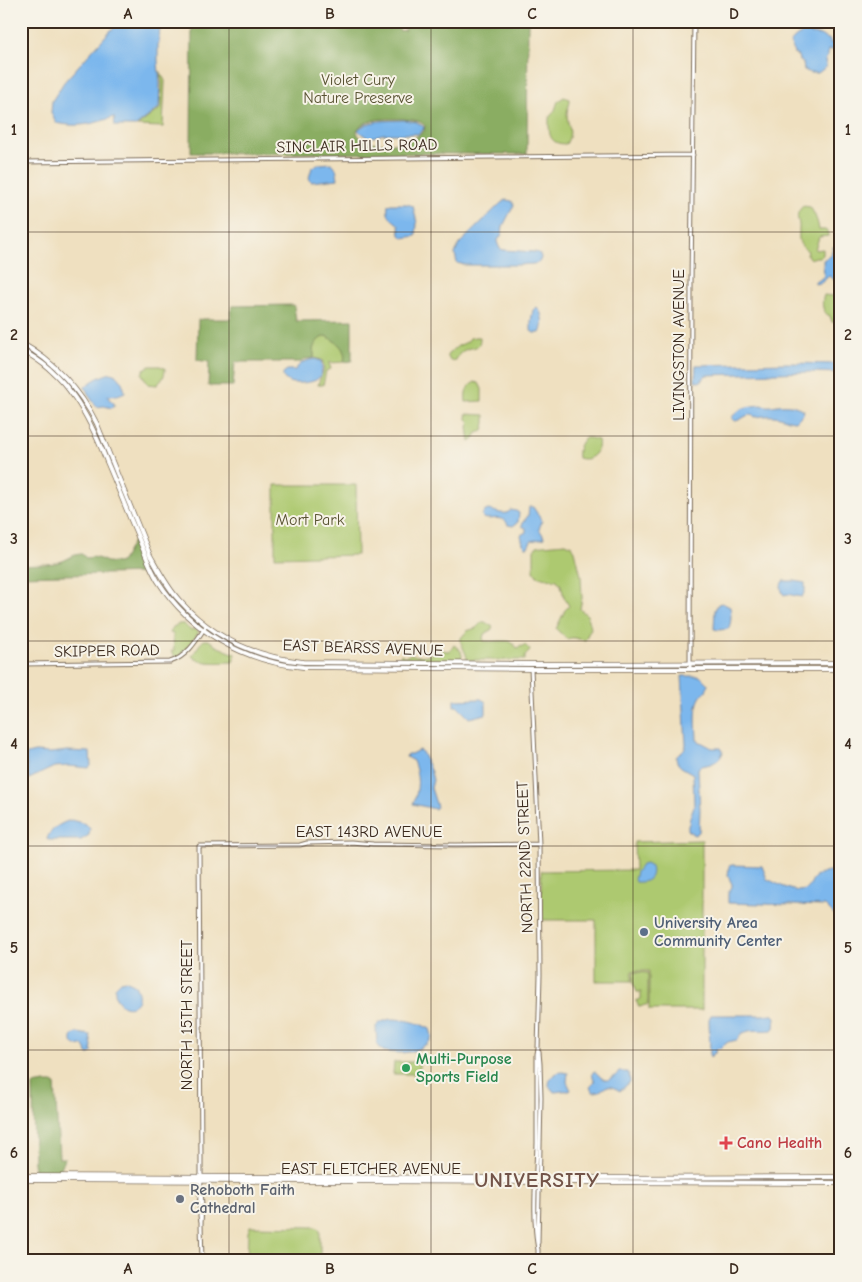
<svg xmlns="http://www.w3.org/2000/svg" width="862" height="1282" viewBox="0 0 862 1282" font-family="'Comic Neue',sans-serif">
<rect width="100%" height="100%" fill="#f7f3e8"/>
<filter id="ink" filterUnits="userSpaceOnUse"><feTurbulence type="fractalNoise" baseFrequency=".02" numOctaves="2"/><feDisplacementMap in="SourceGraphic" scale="10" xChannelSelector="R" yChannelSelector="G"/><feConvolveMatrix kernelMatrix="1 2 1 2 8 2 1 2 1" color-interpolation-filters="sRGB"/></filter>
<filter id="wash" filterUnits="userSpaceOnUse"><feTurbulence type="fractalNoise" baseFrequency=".0096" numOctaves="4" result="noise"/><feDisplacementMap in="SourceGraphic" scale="20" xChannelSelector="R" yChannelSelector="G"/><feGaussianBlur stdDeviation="1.12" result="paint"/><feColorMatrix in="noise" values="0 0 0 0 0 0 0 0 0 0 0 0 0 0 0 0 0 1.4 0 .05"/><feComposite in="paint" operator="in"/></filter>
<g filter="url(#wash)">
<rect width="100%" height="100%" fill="#efe0c0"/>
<path fill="#adc970" stroke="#747a47" d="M160 71 165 81 163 127 137 126 161 108 162 84Z
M564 97 570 99V101C570 105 567 109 567 113 567 126 574 131 566 144 548 144 549 133 549 118L555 110 558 101Z
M21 163H27L25 340 21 337Z
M803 206 810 207C815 214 818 222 819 230H825L828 232V236L819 237 815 250 823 249V255L820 257H816L810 259 807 255 808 251C797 244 799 240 799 229 800 219 793 216 803 206Z
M824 295 841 297V322L838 323 832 322 830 316C822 313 821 303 824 295Z
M326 336C337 342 347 348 344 362L329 363 331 369 326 371 323 385H318C320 375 327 372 322 360L314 358V354L313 349C316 342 319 338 326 336Z
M475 337H480C480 350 474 346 465 350 460 352 458 356 456 360L450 361 447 355 458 346 467 342 470 338Z
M150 366H160L165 368C165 376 162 380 157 385L148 384 142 374 144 369Z
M475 382 479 383 482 389V401L466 402C465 392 466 387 475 382Z
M466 414 485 415V423L483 431 477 433 473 440 470 442 468 427 470 422 467 419Z
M585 438H590L598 440C601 453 590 462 578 458 577 450 579 443 585 438Z
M275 485H356L357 555 275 557Z
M566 543 572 546 575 551 581 576 582 598 580 609 587 615 588 620 591 628 585 640C578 640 574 636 567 639L556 629 565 610 569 606 564 597 561 585 557 580 537 576 534 571V550L537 546 543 545Z
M482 622H485L493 627 491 630 484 634 483 639 484 641C490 642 508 640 511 642 513 643 516 647 517 648L525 645 530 650 529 652 525 656V660H467C467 652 460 646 461 638L467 631 476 628Z
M179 624H184L190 630 195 629 199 632 183 653 177 659 171 651H174L173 634 170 633 173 627Z
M204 640H209L216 646 235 654 233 662C222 662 199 665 192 656L200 644Z
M454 645 461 651 462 656 460 660 400 659 401 654 405 657 411 654 417 656 429 655 437 650 450 651Z
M702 840V1010H649V971H632V981H596V920H542L541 871 635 870 634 842Z
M634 972 648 973V1005H644L643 1006 639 1007 636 1001 641 999V992H637L633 983Z
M394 1062H419V1074H393Z
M250 1226 316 1227 320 1230V1261H247L248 1232Z"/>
<path fill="#8aad62" stroke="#626c40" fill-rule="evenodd" d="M192 21H394L398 26 400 31 405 30 406 26 403 21H528L527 154 191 153ZM403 119C411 120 419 119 425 126L424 131C420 134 415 138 411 140 401 144 371 145 363 139 359 137 357 134 357 130 367 117 388 119 403 119Z
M294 305 296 321 352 320V361L344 362C347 348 337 342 326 336 319 338 316 342 313 349L314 354V358L305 359 301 362H235L233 386H208L209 362 197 360 198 320 202 319H231L232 306Z
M133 541 142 563 149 573 21 576V565C32 564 49 565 59 562 68 560 72 554 82 554L86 558 93 557 100 559 107 562 118 563 122 561Z
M45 1083H55L59 1157V1158H65L59 1173 34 1174 33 1085Z"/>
<path fill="#7bb7ed" stroke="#5b7086" d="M120 21H161L158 45V62L160 84 159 108 136 126H115L114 117C93 124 78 128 56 123L51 113 52 101 64 82 111 30 118 25Z
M805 33 820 35 830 40V43H837L841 45V48L839 50H828V56L825 60 826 67 818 73H810L804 70 803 63 799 60 798 56 794 54 793 49 790 43C794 38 798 34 805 33Z
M403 120 417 122 424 127 423 130 418 134H383L369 138 362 134 358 130C368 119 388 121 403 120Z
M331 163C337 166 337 173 338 179L311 182 309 178 312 167 320 164Z
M506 200 512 201 514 205 503 226 502 234 497 242 500 249 504 250 534 252 539 253 541 257 540 261C534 266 528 263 521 265H465L457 263 455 254 459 244 501 203Z
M391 204H407L413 206 417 223 416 236 403 238 400 235 399 225C391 218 386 217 388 205Z
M833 247 841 248V283L836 281 829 276 821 283 815 284V281H818L824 276 823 260 831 255Z
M537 307C543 313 544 326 540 333H534L531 331V321L533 310Z
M315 359 321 361C325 379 316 382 301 383 296 383 290 384 286 380 283 378 283 377 283 373L287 370H295C300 363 306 360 315 359Z
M788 363 841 364V373L810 372 706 375 700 382 695 381 696 365Z
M111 373C120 375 123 383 125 392L118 395 108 396 109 399 114 403V406L112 408 104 406 97 407 89 396 85 387C93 380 100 376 111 373Z
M761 405C768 407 772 406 778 405 788 404 795 405 804 410L803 414 796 421C790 421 786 419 780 417 772 415 763 416 755 417L752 414C745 415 741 421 734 421L732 417C740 407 749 406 761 405Z
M529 507H533L542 521 539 529 545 538 531 541 528 547H526L523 544 521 535 526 532V528L522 526 523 522 528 516Z
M488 510C498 511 504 517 511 510L516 511 519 513 518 522 513 526 508 525C504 514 491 521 483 518L482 515 484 512Z
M783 581H795L805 583V591L802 597 787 594 784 595C781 591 780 585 783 581Z
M722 603 730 607C731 613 732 623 728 629L719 630 714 629 715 610 718 604Z
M682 676H700L708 684 706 692C692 699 697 727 697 740L712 748H720L723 752C720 762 710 765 700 766L698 769 700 810 699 832 695 835 692 834 691 832H689L688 829V825L689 824 690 817 694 806 693 774C686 769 676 767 676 757L685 748 686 745Z
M481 699 486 702V714L469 718 457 706H454V700Z
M419 750 422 752 431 772 433 780 431 788 437 807 435 809 413 804C419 789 419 776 413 761L406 757 407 754H411Z
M67 751 90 752 91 766 89 768 69 766 54 767 29 779 26 760 27 754 35 752 51 753Z
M71 820 86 824 90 829 89 835 81 840H48L47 839C50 829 61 823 71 820Z
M646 863 651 866C654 878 648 883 635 882L634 879 636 872 642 864Z
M732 865 762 866 767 879C777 883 793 894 805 890 811 888 810 882 814 878 821 871 832 870 841 871V915H834L825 906 728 903V893L732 887V884L728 876 729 866Z
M125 980 134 984C151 1010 113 1017 115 987L121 981Z
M711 1015H773L775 1017 774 1028 772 1030C758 1032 746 1026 737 1040L728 1042 719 1049 717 1048 716 1052 710 1057 709 1019Z
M390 1019C404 1019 418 1022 430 1029L432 1036 430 1041C417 1053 401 1055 383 1051L377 1044 376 1027 379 1023Z
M78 1033 90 1035 92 1046 91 1051H93L90 1054H87L86 1050 83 1045 75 1046 72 1042V1035Z
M594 1071C600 1075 604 1084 612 1078 615 1076 617 1074 619 1072H628L629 1074 630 1082 620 1091C601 1080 608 1092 593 1092L590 1087 595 1082 592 1074Z
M562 1072 568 1073 567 1082 571 1090 569 1091C563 1090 559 1092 554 1092L549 1086C549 1078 553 1073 562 1072Z"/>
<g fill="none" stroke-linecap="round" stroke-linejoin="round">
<path stroke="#7bb7ed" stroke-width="3" d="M21 25 23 21"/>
</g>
</g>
<g filter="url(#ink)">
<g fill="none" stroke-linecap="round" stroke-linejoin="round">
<defs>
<path id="tertiary" d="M21 162 693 155
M21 664 170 662C187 657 197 640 206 626
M531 669 539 844 540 975 538 1049 537 1055C537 1084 537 1114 537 1143 536 1179 532 1215 538 1250
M690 669 691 284 694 21
M201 1187 202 1206 201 1224 202 1261
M201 1222C198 1209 200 1195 201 1182 201 1174 201 1166 201 1157L199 846 300 845 307 843 351 842 373 844 456 845 539 844
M538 1243 541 1098 540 1064 539 1052
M538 1249V1261"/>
<path id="secondary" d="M21 343C54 361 81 391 97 424L150 555C159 571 167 587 179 600 212 637 255 657 303 662L531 664 841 663
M21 350C67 373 89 416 107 462 117 485 126 509 136 532 143 549 149 566 158 581 190 631 244 662 303 667L531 669H841
M21 1176 548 1178 841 1177
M21 1180 841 1183"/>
</defs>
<use href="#tertiary" stroke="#7a6a57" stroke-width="5"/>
<use href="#secondary" stroke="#7a6a57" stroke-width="5.5"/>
<use href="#tertiary" stroke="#fff" stroke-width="3"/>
<use href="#secondary" stroke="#fff" stroke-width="4"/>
</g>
</g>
<path fill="none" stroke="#3b2a1e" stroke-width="1" stroke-opacity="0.55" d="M229 21V1261M431 21V1261M633 21V1261M21 232H841M21 436H841M21 641H841M21 846H841M21 1050H841"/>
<circle fill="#5c6f8a" stroke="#f7f3e8" stroke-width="2" cx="644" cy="932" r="5"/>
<circle fill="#2e9e5b" stroke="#f7f3e8" stroke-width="2" cx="406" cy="1068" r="5"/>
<path fill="#e0444e" stroke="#f7f3e8" stroke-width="2" d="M723.5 1135.5h5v5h5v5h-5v5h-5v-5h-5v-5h5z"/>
<circle fill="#6b7280" stroke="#f7f3e8" stroke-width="2" cx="180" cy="1199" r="5"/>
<g text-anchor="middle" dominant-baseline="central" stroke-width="4" stroke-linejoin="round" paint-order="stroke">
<g font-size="16" fill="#585232" stroke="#f7f3e8">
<text x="358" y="80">Violet Cury<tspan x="358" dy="18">Nature Preserve</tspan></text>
<text x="310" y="520">Mort Park</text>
</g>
<g font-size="16" fill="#3b2a1e" stroke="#f7f3e8">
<text transform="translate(357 146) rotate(-1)">SINCLAIR HILLS ROAD</text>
<text transform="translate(679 345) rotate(-90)">LIVINGSTON AVENUE</text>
<text transform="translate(363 648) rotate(2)">EAST BEARSS AVENUE</text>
<text transform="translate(107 651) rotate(-1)">SKIPPER ROAD</text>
<text x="369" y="832">EAST 143RD AVENUE</text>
<text transform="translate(525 857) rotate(-92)">NORTH 22ND STREET</text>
<text transform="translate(187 1015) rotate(-90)">NORTH 15TH STREET</text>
<text x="371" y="1169">EAST FLETCHER AVENUE</text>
</g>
<g font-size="16" font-weight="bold" fill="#4e5e75" stroke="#f7f3e8" text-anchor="start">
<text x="654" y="923">University Area<tspan x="654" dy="18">Community Center</tspan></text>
</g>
<g font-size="16" font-weight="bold" fill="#27864d" stroke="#f7f3e8" text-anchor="start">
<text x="416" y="1059">Multi-Purpose<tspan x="416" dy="18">Sports Field</tspan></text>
</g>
<g font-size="16" font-weight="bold" fill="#be3a42" stroke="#f7f3e8" text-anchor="start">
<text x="737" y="1143">Cano Health</text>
</g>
<g font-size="16" font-weight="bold" fill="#5b616d" stroke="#f7f3e8" text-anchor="start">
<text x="190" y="1190">Rehoboth Faith<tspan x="190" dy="18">Cathedral</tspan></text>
</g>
<g font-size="21" font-weight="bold" letter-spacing="1" fill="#725348" stroke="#f7f3e8">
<text x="537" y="1180">UNIVERSITY</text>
</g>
</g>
<rect width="862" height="1282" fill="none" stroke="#f7f3e8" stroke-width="55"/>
<rect x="28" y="28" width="806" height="1226" fill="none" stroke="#3b2a1e" stroke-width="2"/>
<g font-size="16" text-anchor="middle" font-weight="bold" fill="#3b2a1e">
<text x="128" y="19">A</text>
<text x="330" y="19">B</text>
<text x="532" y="19">C</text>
<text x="734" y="19">D</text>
<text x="14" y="135">1</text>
<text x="848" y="135">1</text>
<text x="14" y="340">2</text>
<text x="848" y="340">2</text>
<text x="14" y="544">3</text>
<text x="848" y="544">3</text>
<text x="14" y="749">4</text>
<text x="848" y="749">4</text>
<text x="14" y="953">5</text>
<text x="848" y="953">5</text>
<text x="14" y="1158">6</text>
<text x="848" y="1158">6</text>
<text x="128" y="1274">A</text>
<text x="330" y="1274">B</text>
<text x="532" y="1274">C</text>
<text x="734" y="1274">D</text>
</g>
</svg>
